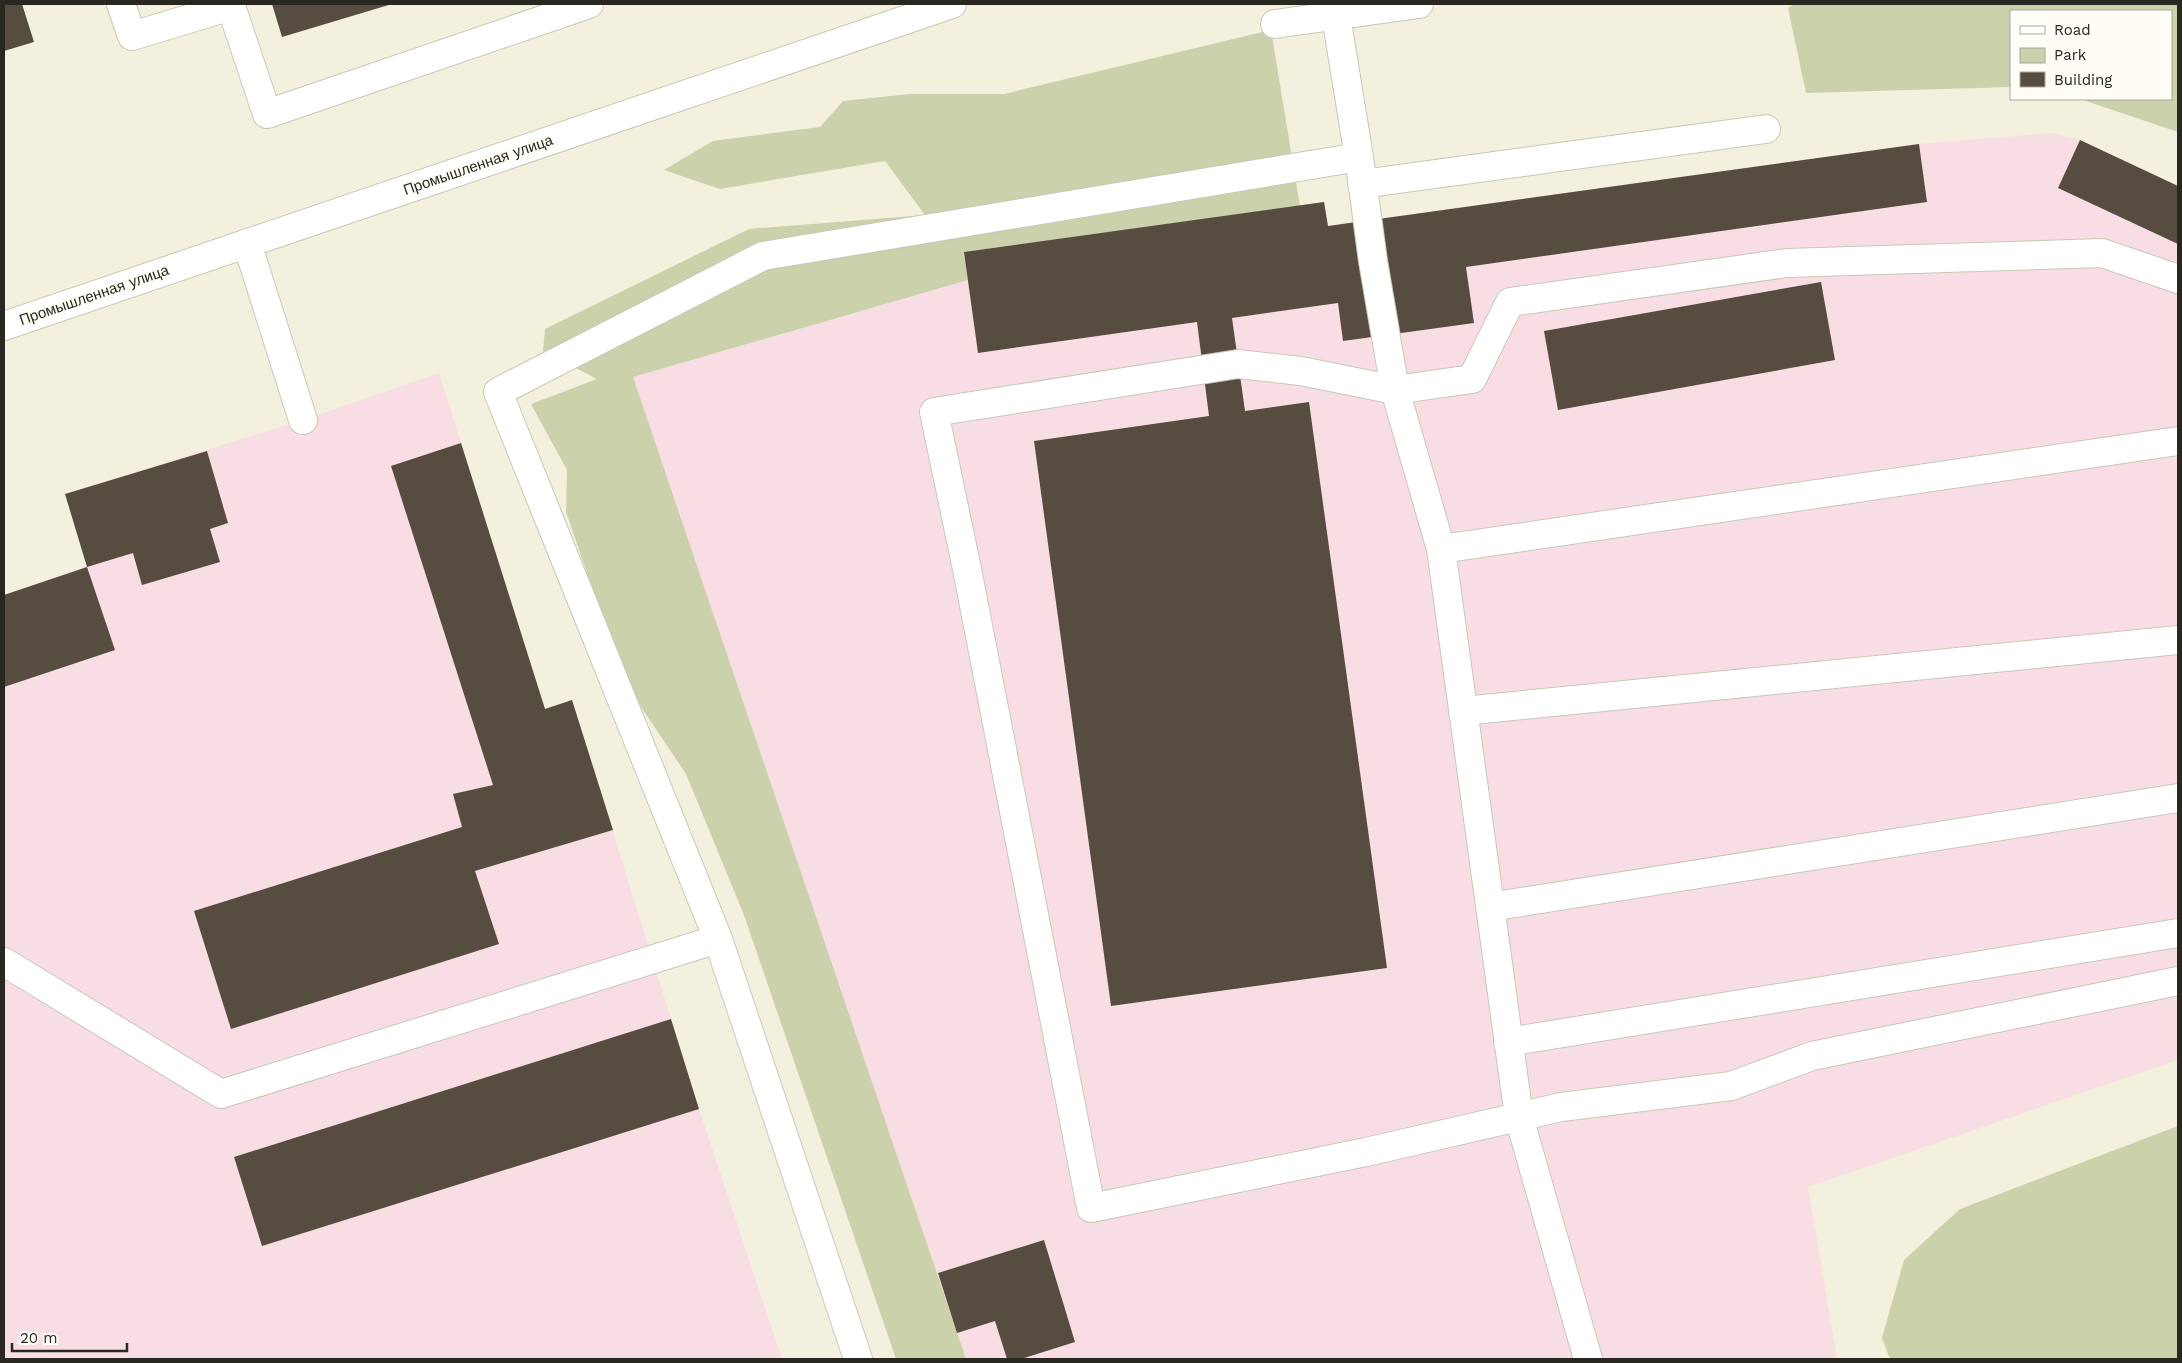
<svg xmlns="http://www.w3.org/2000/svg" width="2182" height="1363" viewBox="0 0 2182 1363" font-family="'Work Sans',sans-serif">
<rect width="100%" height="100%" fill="#f3f0de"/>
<path fill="#f8dee4" d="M2051 133 2080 140 2178 186V1060L1808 1187 1837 1359H966L633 377 968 280 964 252 1324 202 1328 226 1919 144Z
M439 373 545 709 572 700 699 1109 782 1359H4V595L87 566 65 494 303 420Z"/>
<path fill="#cbd1ab" d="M1794 4H2178V132L2080 99H2171V11H2011V87L1806 93 1788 8Z
M1271 30 1300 206 964 252 968 280 633 377 966 1359H896L744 915 686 774 625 683 566 512 567 470 531 404 597 379 543 351 545 329 749 229 925 215 885 161 720 189 664 170 713 141 820 127 843 101 910 94H1004Z
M2178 1126V1359H1890L1882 1338 1904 1260 1960 1209Z"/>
<path fill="#564c3f" d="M4 4H22L34 42 4 51Z
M272 4H392L282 37Z
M2080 140 2178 186V244L2058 188Z
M1919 144 1927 202 1466 267 1474 323 1343 341 1338 303 1232 318 1245 411 1309 402 1387 968 1111 1006 1034 441 1209 416 1197 322 978 353 964 252 1324 202 1328 226Z
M1821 282 1835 360 1558 410 1544 331Z
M461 443 545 709 572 700 613 830 475 871 499 944 231 1029 194 911 462 827 453 794 493 785 391 466Z
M207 451 228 523 210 529 220 562 142 585 133 553 87 567 65 494Z
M87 567 115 650 4 687V595Z
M671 1019 699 1109 262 1246 234 1157Z
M1044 1240 1075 1342 1021 1359H1007L995 1321 957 1333 938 1273Z"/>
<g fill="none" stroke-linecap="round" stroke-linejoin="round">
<defs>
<path id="minor" d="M121 4 132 36 231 6 267 114 589 4
M1275 24 1419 4
M1359 157 1373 261 1395 390 1472 379 1510 302 1787 263 2102 253 2178 279
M1362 184 1766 129
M247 243 303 420
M4 326 952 4
M1441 549 2178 441
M1463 711 2178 640
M1490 907 2178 798
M4 962 221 1094 718 939
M1508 1042 2178 933
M858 1359 718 939 498 392 763 256 1359 157 1334 4
M1588 1359 1519 1117 1441 549 1395 390 1301 371 1238 364 934 412 967 569 1091 1208 1366 1152 1561 1107 1731 1086 1812 1056 2178 981"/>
</defs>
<use href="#minor" stroke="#cac7b5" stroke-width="30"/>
<use href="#minor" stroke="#fff" stroke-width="28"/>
</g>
<g text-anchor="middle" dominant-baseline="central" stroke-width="5" stroke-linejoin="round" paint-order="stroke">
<g font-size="15" fill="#282720" stroke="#fffdf6">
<text transform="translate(478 165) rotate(-19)">Промышленная улица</text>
<text transform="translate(94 295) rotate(-19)">Промышленная улица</text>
</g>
</g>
<rect width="2182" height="1363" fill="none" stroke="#282720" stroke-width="10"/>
<rect x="2010" y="10" width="162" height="90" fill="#fffdf6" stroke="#a9a7a0"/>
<rect x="2020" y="26" width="25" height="8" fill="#ffffff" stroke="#a9a7a0"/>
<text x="2054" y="35" font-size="15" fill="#282720">Road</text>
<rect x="2020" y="48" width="25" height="15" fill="#cbd1ab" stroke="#a9a7a0"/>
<text x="2054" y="60" font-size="15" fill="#282720">Park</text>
<rect x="2020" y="72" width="25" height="15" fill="#564c3f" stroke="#a9a7a0"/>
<text x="2054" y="85" font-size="15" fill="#282720">Building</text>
<path d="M12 1343v8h115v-8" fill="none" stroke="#282720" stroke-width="2.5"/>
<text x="20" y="1343" font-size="15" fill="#282720" stroke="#fffdf6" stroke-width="4" paint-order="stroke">20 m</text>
</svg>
